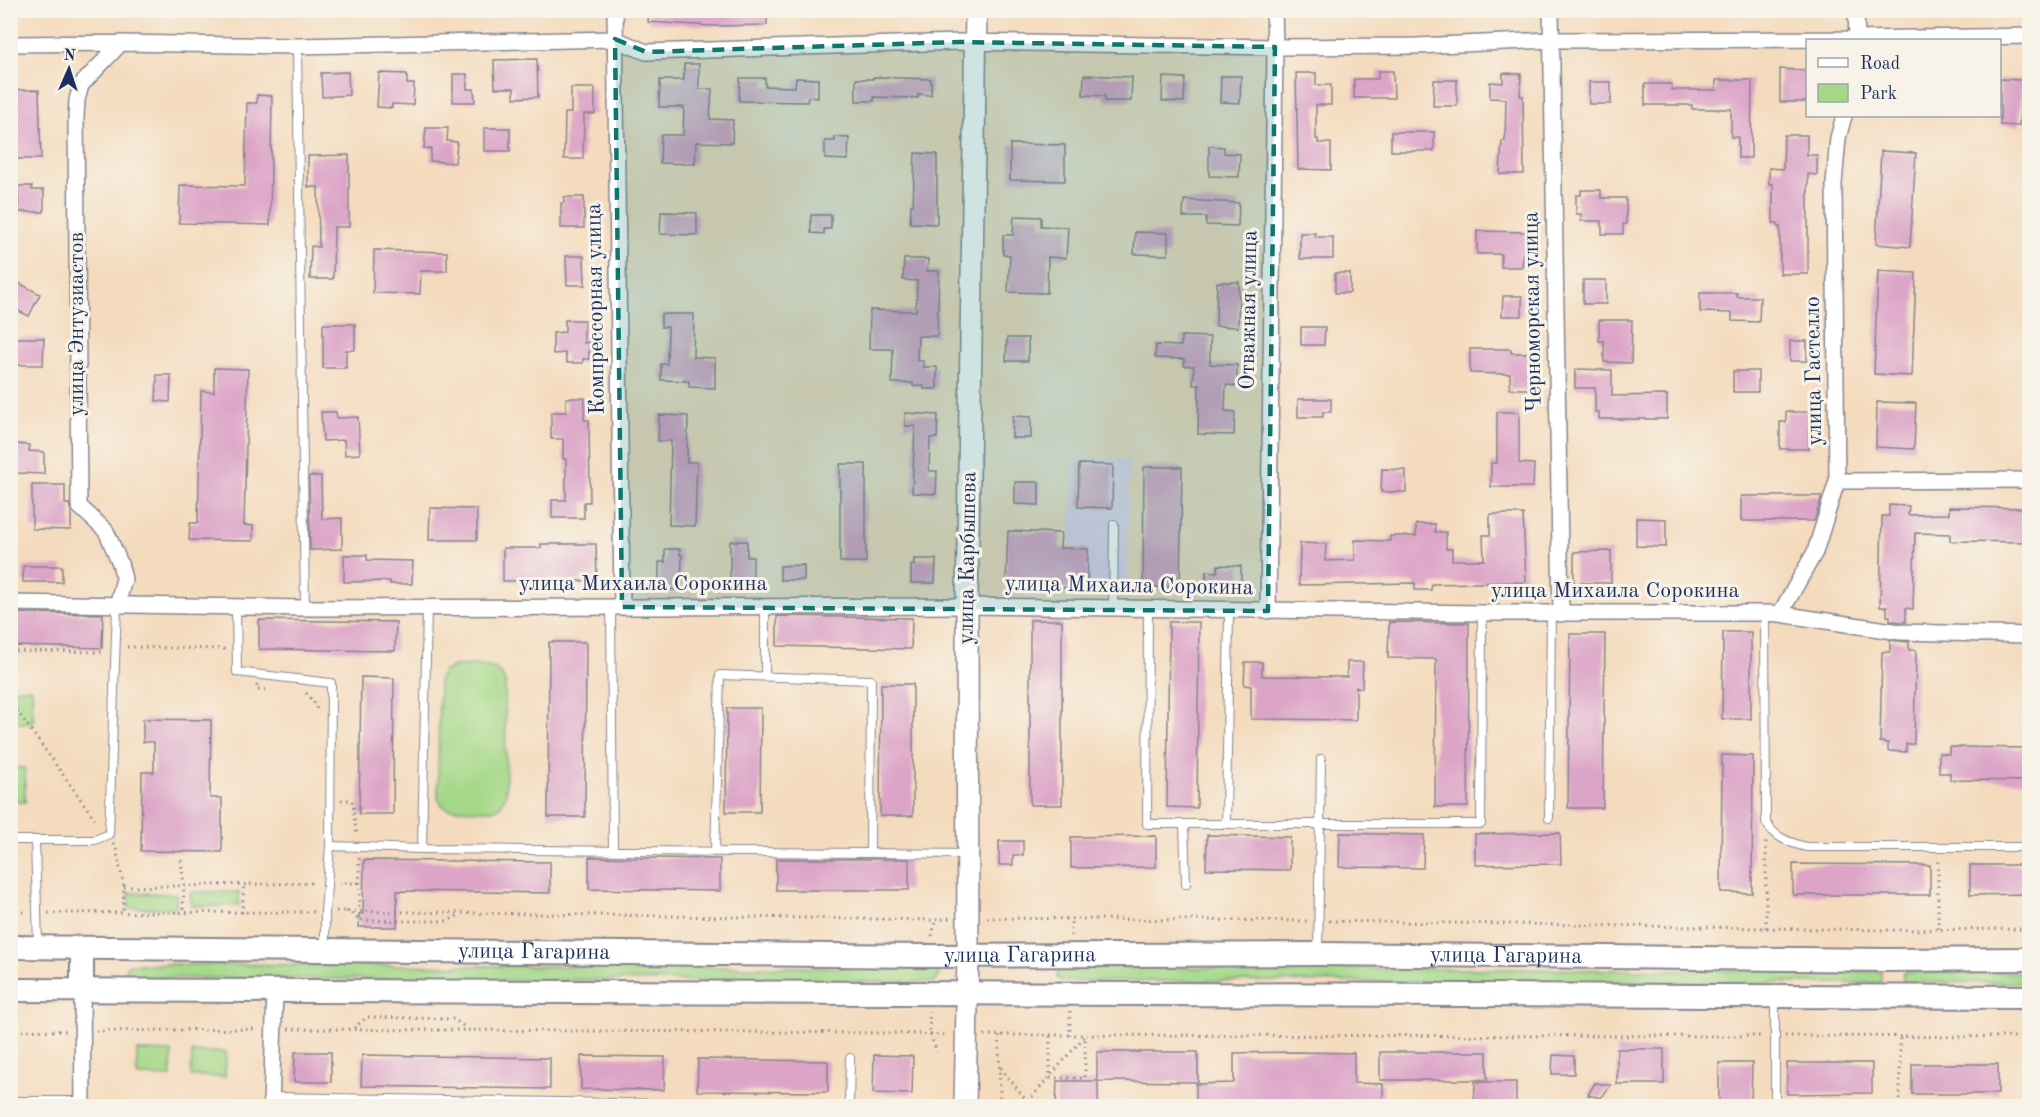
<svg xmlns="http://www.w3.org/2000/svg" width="2040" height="1117" viewBox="0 0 2040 1117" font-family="'Old Standard TT',serif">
<rect width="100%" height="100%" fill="#f7f3e8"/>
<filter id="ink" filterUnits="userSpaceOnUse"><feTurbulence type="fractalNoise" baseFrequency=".0167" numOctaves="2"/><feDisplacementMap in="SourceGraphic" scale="12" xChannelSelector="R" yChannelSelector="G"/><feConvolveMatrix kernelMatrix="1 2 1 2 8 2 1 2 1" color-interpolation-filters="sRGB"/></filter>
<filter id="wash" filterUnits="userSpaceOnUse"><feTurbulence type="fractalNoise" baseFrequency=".008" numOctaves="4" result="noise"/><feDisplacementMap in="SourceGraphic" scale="24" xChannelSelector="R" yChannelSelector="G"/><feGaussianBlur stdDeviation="1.35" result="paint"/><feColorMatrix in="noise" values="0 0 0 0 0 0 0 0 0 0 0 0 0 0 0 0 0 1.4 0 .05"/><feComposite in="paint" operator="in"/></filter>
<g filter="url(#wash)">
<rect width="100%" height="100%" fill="#f4dbbe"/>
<path fill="#e4d3f1" d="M1072 459H1129L1127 593H1070Z"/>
<path fill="#a4d888" stroke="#608473" stroke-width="1.5" d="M454 666C474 666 497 660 505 681L506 794 500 806 493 810 448 809 442 805 438 798 439 679 443 672Z
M32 688 33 723H13V689Z
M13 768H25V802H14Z
M191 892H239V906H191Z
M129 893 177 894 176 908H129Z
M131 964 935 968 939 975 935 982 130 978 126 975 125 971 127 965Z
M1062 967 1881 971V983L1062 981 1057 978 1058 969Z
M1903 972H2029V983L1903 982Z
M137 1051 172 1052 171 1077 137 1076Z
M192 1052H226L225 1077 191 1076Z"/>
<g id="blocks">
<path fill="#dca4c7" d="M649 10H767V25L712 26 648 22Z
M537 59 538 97 514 98V88H495L494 60Z
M684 64H699V89H712L710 119 733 120 732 143 696 142 695 164 660 163 661 135H683L684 107H659L660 80H684Z
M1780 69 1808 71V102H1780Z
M1378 71H1393L1394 98H1354V79H1378Z
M348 72 349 95 322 97 321 73Z
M379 73 407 74V84H414L413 105 392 104V108L377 107Z
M1296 73H1316V85H1331V105H1316V139H1318V143H1331V170L1298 169Z
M1503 73 1521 74 1520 96H1523L1524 174H1500L1502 141H1505L1506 99 1490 98V82L1503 83Z
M453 74H467V89H474L475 102H453Z
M1084 75 1132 77 1131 101H1105V96L1083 95Z
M1221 76H1241L1240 103 1220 102Z
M873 77 931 79V95L918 94V98L874 97V101H856V79H873Z
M1163 77 1185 78 1184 102 1162 101Z
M740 78H765V86L795 87 796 78 818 79V98L808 97 807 102 739 101Z
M2000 79 2022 80 2019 126 2000 125Z
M1434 80H1457V106H1433Z
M1716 80H1752L1751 158H1738V137H1731V109H1692V105H1645V84H1672V90H1716Z
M1589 82H1611V104H1589Z
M571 88H595V114H584L583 159H564L565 113H571Z
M10 90H39L41 159H10Z
M257 95 272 96 270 225 179 223 180 185 245 186 247 103H257Z
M426 128H448L447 141 457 142 455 163 430 161 431 149 424 148Z
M484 128H510V151H484Z
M1391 132H1434V151H1391Z
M1784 135H1807V155H1817V175L1808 174V274H1780V227H1778V223H1773V184H1769V168L1783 169Z
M835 137 849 138 848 160 825 159V141H835Z
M1010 144 1065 145V181L1010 180Z
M1209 146 1224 147V153L1240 154 1239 177 1209 176Z
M1881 151 1916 153 1910 247 1876 244Z
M915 153 937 154V224L910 223 911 205H913Z
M349 155V227H334L333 279H310L311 246 319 247 318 187H308V156Z
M18 186H32V190H44V212H19Z
M1581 190H1601V198H1626V224H1623V234H1602V221H1581V214H1576V195H1581Z
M564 197H584V228H561V203H564Z
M1184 200 1239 203 1238 226 1206 225V217H1183Z
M661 212 697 213V235L660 234Z
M811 215H831V229H824V234L811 233Z
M1014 216 1041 217V226L1068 227 1066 258 1048 257 1047 293 1008 292 1010 255H1003V235H1013Z
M1477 231 1526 232V254H1523L1522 267H1501V254H1477Z
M1135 232 1168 233V255L1134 254Z
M1300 233H1315V237H1333V259H1300Z
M374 250 447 252V271H421L420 294 373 293Z
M566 256H584L585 285H567Z
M904 259H928L927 271H939L937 336H918L917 361H923V367H937V389H924V386H913V383H892L893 349H869L870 310 916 311 917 281 903 280Z
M1878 271 1916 273 1912 376 1874 374Z
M1335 273H1350V293H1335Z
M1583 280H1606V304H1583Z
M15 281 40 294 29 316 10 307V290Z
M1217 282H1239L1238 327 1216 326Z
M1700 293H1737V297H1760L1759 322 1732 321V313L1700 312Z
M1503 296H1522V316H1502Z
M661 314H694L693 357 715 358V388L689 387V381L661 380V364H667L668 327H661Z
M565 320H584V343L589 342V359H583V363H567L565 353 553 354V333L565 332Z
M1599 320H1632L1631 363 1604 362V341H1599Z
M323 324H355V350H346V368H323Z
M1301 327H1325L1324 345H1301Z
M1181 336 1210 337V364L1237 365V386L1226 385 1225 411 1235 412 1234 435 1198 434 1199 385H1193L1194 366H1184V359L1155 358 1156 345 1181 346Z
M12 338H44L43 365H12Z
M1007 338H1028V361H1006Z
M1790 341H1807V361H1790Z
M1470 349H1511V353H1534V374L1529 375V389H1510V374L1470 373Z
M214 368 248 369 244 525 253 526V541L189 540 190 523H198L201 391 214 392Z
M1575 369 1612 370V396L1667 395V419H1599V412H1595V388H1575Z
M1733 371H1758V392H1733Z
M157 375H171L170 402 156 401Z
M566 398H585L584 420H589L590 502H584V518H552V500H566V459H563V439H551V412H566Z
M1298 399H1331V412H1323V417H1298Z
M1877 402 1916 403 1914 449 1876 447Z
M321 412H336L337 418 358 417 360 454 345 455 344 440 323 441Z
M1497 412H1519V463L1534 464 1533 487H1491V463H1497Z
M1786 412H1809V449H1780V422H1786Z
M905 413 938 415 937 438H930L929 471H937L936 494 912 493 915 426H905Z
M659 415 688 416 687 462H697L695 526 669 525 671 441H658Z
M1013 416 1031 417V438H1012Z
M15 444 29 445V451L44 452V474L14 473Z
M840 464H866V562H840Z
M1079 464 1113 465 1112 508 1078 507Z
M1144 467H1182L1180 587H1143Z
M1382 469 1406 470V492H1381Z
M309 476H321L322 519 342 518V549L310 550Z
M1015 482H1039V505L1015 504Z
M32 485H65V504H69L71 511V530L32 529Z
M1741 496H1821V500L1814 521H1741Z
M1889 505 1909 506 1908 515 1949 514V507L2030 508V542L1950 541V534L1915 533 1913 609 1906 608V622L1890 621V616H1887V607H1880L1882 516H1889Z
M430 508 477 509V540H429Z
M1490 514H1523L1526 582 1432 584 1431 590H1415V583L1299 585 1300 543 1326 544 1325 561 1355 560V540L1390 541V536H1416V524H1435V532H1446V549H1452V560H1484L1483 535H1490Z
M1636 518 1666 519V547L1636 546Z
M1008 531 1061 533 1060 548 1088 549 1087 591H1071V588L1035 587V583L1006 582Z
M730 541H747V557H753V579L730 580Z
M541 544H596L597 581H503V548H541Z
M665 549H680V555H682L681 590 659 589V562H665Z
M1611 551V583H1574V552Z
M344 555H367V560L413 561 412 584H390V581L344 582Z
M914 559H936L935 583H911V565H914Z
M804 565V580H780V566Z
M1218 565 1241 566V587H1206V571L1217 572Z
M23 566H62V582H23Z
M10 613 103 614 102 648 10 646Z
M777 616 912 618 911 649 777 646Z
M259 620 396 622 395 651 259 649Z
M1030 620H1062V805H1030Z
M1169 622H1199L1197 808 1167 807Z
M1389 622 1469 623 1468 807H1435L1436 659 1388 658Z
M1723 632H1751V719H1722Z
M1570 634H1605L1603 808H1568Z
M1890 640 1909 642V650H1916L1914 744H1906V752L1888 751V743L1880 742 1882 652H1890Z
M549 642H586L585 817H548Z
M1245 662H1262V676L1347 677V662H1363L1362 688 1356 687V720L1251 719V686L1244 685Z
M361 677 394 678 393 814H359Z
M881 684H913V816H880Z
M727 708H761L760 812H726Z
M143 719 211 720 210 798H222V852L141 851 142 772H154V742H143Z
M1949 747 2030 748V781L1950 780V773H1939V753L1949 754Z
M1722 755 1753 756 1752 893 1721 892Z
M1340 833 1424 835 1423 868 1339 867Z
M1560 833 1561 864 1475 865V834Z
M1207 835 1290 837V870L1206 869Z
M1156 836V867L1071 868V837Z
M999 841H1023V855H1013V865H999Z
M589 857 720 859V891L589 889Z
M776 859H909V890H776Z
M364 860 550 862V893L397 891V927H359V914H363Z
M1793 864 1930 865V895H1793Z
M1970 865H2030V894L1970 895Z
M1617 1049H1664V1084H1617Z
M295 1052H331V1082H294Z
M1097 1052H1198V1082L1097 1081Z
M1296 1052 1354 1053V1083L1383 1084V1107H1196V1084L1234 1083V1053Z
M1380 1052H1487V1080H1380Z
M362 1055 550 1058V1089L361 1086Z
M874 1055 913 1056 912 1094 873 1093Z
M1553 1055 1574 1056V1074H1552Z
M581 1056 665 1057 664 1090 581 1089Z
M698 1059 828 1061V1092L697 1091Z
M1719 1063H1752L1751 1107H1719Z
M1787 1063H1872V1093L1787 1094Z
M1912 1064H1998V1094H1912Z
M1057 1081H1098V1107H1056Z
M1475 1082H1516V1107H1474Z
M1595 1083 1611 1085 1601 1098 1588 1095Z"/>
</g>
</g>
<g filter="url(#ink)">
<use href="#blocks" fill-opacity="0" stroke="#88858e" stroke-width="1.5"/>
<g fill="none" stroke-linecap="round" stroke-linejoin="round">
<defs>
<path id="lane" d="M297 46 305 608
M236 606 237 672 331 683 330 846 325 912V948
M765 606V677
M611 607 613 851
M1113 609 1114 524
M1148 609 1147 824H1481L1482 613
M1765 613 1766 822C1774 838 1791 843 1806 847H2030
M1549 818 1551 613
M1184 824 1186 884
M1226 824 1229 611
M10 840H35
M330 846 422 849 967 854
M422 849 427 608
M715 852 720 675 871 680 870 853
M38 945 35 840H95L109 834 117 606
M1318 953 1321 759
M271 1097 792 1106
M10 1101H83
M849 1106 850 1058
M1775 1106V997"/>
<path id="street" d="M615 10 622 607
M1551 10 1561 614
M1856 10 1857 40
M10 44 121 43 297 46 615 39 646 52 959 42 1275 47 1416 46 1551 40 1857 39 2030 36
M1837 481 2030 480
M10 603 305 608 967 606 1482 613H1765L1780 614 1900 632 2030 635
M117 606 124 579 120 563 106 531 79 506 76 117 77 100 81 85 121 43
M1268 611 1275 47 1274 10
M1780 614 1815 552 1837 481 1834 184 1838 138 1844 116
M82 990 83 1106
M271 1106 275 991"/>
<path id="secondary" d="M965 1106 968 955 967 606 976 10"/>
<g id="primary">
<path id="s1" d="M10 947 928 956 1318 954 1888 960 2030 959"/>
<path d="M82 948V990"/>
<path d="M10 990 2030 997"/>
</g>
</defs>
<use href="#lane" stroke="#88858e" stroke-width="10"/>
<use href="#street" stroke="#88858e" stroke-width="18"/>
<use href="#secondary" stroke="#88858e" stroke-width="24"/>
<use href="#primary" stroke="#88858e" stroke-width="26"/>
<path stroke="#88858e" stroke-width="3" stroke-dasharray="1.5 4.5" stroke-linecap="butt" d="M127 647 225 649
M10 651 105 652
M257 685V690L270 689
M306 693 316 705 317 712
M10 701 97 822
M341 800H352L357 836
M113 844 116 848 124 887 123 913
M359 858 360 911
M181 860 184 885 183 913
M339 883H359
M124 887 315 883
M336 911 936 920 950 918
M346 911 360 920 409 921H448L461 914
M10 912H27
M48 913 315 912
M242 913 244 884
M987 918 1307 921
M1329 921 1887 930 2030 929
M1766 928V842
M1938 929V858
M932 936 936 920
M1071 936V920
M929 1011 930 1034 937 1052
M1070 1011V1036
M354 1028 367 1017 454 1019 466 1028
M288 1029 886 1033 948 1035
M10 1030 69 1031
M96 1031 258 1029
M984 1035 1764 1036
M999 1036 1000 1106
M1050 1036V1078H1085V1036
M1785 1036 2030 1037
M1001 1068 1028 1103
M1024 1106 1084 1037
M1900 1106V1037
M2028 1106V1037"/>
<use href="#lane" stroke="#fff" stroke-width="8"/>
<use href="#street" stroke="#fff" stroke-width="15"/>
<use href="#secondary" stroke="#fff" stroke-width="21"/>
<use href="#primary" stroke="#fff" stroke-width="22"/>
</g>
</g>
<path fill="#0f766e" fill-opacity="0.2" stroke="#0f766e" stroke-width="4.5" stroke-dasharray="12 8" stroke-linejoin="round" d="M615 39 646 52 959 42 1275 47 1268 611 622 607Z"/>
<g text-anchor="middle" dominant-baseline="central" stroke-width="6" stroke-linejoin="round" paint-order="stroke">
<g font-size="22" fill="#1b2f5e" stroke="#f7f3e8">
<text transform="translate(596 309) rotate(-91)">Компрессорная улица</text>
<text transform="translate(1249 310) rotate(-89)">Отважная улица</text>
<text transform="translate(1533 312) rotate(-91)">Черноморская улица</text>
<text transform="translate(77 324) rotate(-90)">улица Энтузиастов</text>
<text transform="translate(1814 371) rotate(-91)">улица Гастелло</text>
<text transform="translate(968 558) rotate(-89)">улица Карбышева</text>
<text x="643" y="584">улица Михаила Сорокина</text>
<text transform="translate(1129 586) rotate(1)">улица Михаила Сорокина</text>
<text x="1615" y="591">улица Михаила Сорокина</text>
<text stroke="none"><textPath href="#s1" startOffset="524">улица Гагарина</textPath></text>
<text stroke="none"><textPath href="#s1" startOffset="1010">улица Гагарина</textPath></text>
<text stroke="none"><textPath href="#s1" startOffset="1496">улица Гагарина</textPath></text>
</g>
</g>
<rect width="2040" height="1117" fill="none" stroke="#f7f3e8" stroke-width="36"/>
<rect x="1806" y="39" width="195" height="78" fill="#f7f3e8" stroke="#9fa5b1" stroke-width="1.5"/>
<rect x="1818" y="58" width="30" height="9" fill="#ffffff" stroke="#9fa5b1" stroke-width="1.5"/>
<text x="1860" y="69" font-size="18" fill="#1b2f5e">Road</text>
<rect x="1818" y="84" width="30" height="18" fill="#a4d888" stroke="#9fa5b1" stroke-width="1.5"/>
<text x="1860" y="99" font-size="18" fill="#1b2f5e">Park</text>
<g transform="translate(69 69) rotate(3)" stroke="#f7f3e8" stroke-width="4.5" paint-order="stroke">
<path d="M0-4.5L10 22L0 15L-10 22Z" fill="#1b2f5e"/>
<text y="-9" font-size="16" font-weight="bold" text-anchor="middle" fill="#1b2f5e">N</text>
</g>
</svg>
